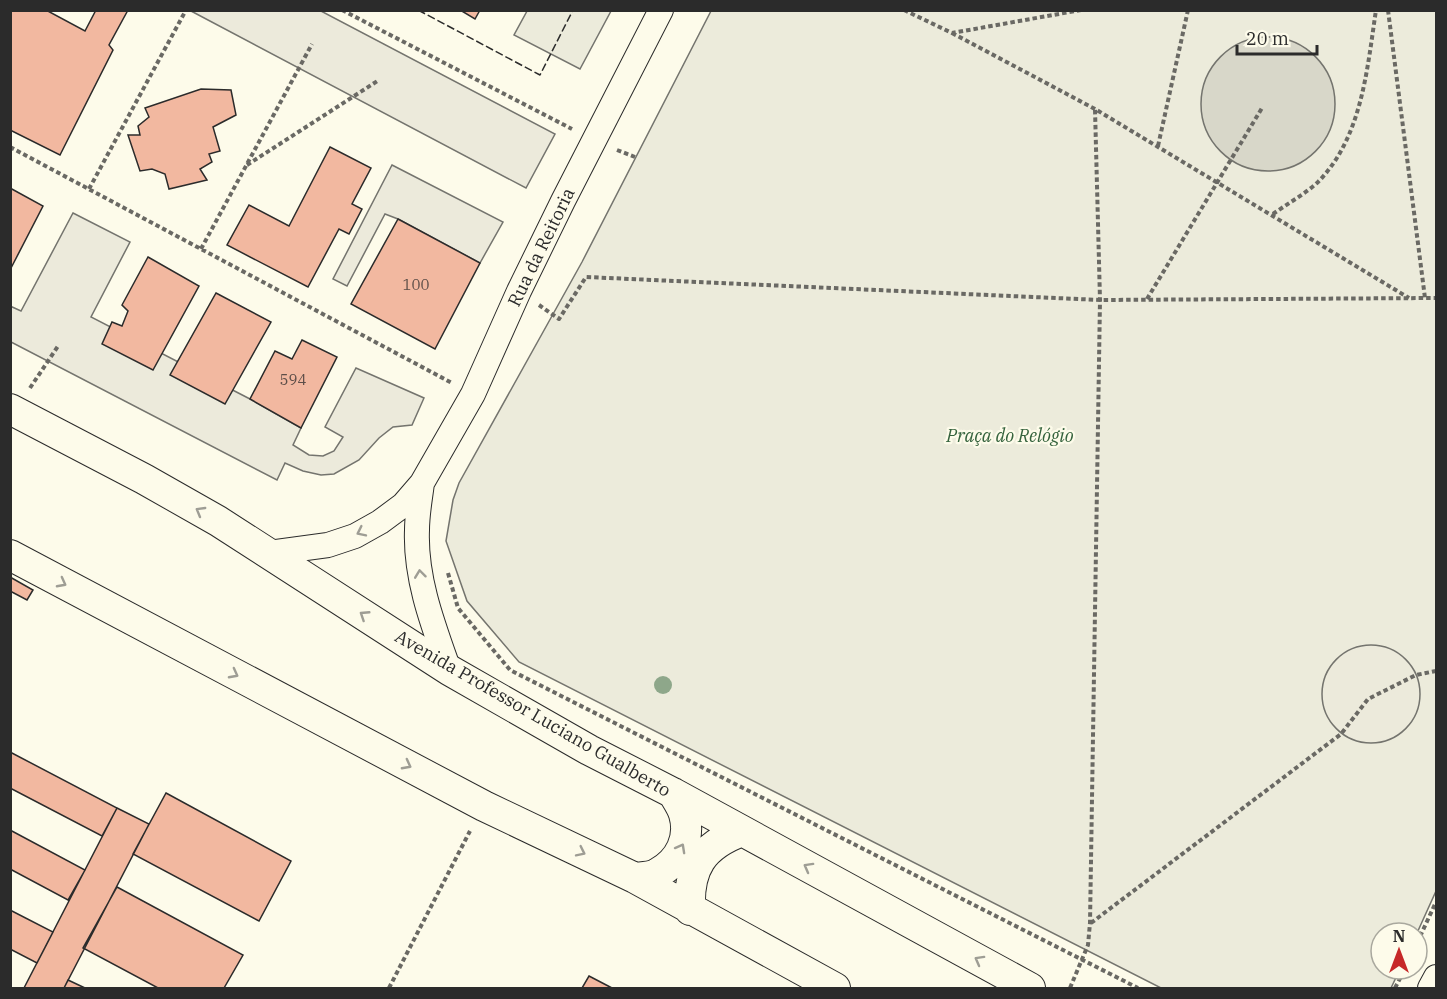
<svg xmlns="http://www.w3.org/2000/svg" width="1447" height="999" viewBox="0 0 1447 999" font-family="'IBM Plex Serif',serif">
<rect width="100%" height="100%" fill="#fdfbea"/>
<path fill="#ecebdb" stroke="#74746e" stroke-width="1.5" d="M527 11V10L611 11 580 69 514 35Z
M711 11H1436V891L1417 933H1381V969H1400L1391 988H1161L519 662 467 601 446 541 453 500 459 483 582 262Z"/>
<path fill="#eceadb" stroke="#74746e" stroke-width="1.5" d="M191 11H321L555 134 526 188Z
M392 165 503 222 480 263 398 219 385 214 347 286 333 279Z
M73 213 130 242 91 317 250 399 301 428 293 445 309 455 323 456 334 451 343 437 325 427 356 368 424 398 412 425 393 427 379 438 359 460 334 474 321 475 303 471 285 463 277 480 11 342 10 306 21 311Z
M1322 694a49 49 0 1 1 98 0a49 49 0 1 1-98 0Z"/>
<path fill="#d8d7c9" stroke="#74746e" stroke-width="1.5" d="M1201 104a67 67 0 1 1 134 0a67 67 0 1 1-134 0Z"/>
<path fill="#f2b8a0" stroke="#2b2b2b" stroke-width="1.5" d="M10 10H46L85 31 96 10H128L109 45 113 50 60 155 10 130Z
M460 10H480L475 19Z
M201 89 231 90 236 115 213 127 220 151 209 154 212 162 200 169 207 180 169 189 165 174 152 169 140 171 128 135H140L138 126 149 117 145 108Z
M330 147 371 168 352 204 362 209 349 234 339 229 308 287 227 245 249 205 289 226Z
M10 188 43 206 10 270Z
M398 219 480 263 435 349 351 304Z
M148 257 199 286 153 370 102 344 112 322 122 326 128 311 122 305Z
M216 293 271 322 225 404 170 375Z
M302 340 337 357 301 428 250 399 275 351 292 359Z
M10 577 33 590 27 600 10 591Z
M10 752 117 808 102 836 10 788Z
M166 793 291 861 259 921 133 854Z
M117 808 149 824 64 988H24Z
M10 830 85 870 68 900 10 869Z
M117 887 243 955 224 988H158L83 948Z
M10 910 53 932 37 963 10 949Z
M589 976 612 988H582Z
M68 980 85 988H64Z"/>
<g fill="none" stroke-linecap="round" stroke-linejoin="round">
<defs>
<path id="minor" d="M422 483C420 499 417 514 417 530 415 578 433 625 449 670
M269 553 328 545 355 536 380 522 403 505 422 483 473 394 519 291 563 201 661 10
M1430 988 1436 977"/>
<path id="tertiary" d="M10 409 144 479 218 521 449 670 589 750 673 793 1030 988
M10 555 484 806 635 878 835 988
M635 878C642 877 652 877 658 873 680 861 691 838 684 814 682 807 677 800 673 793
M690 910C688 868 702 846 742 831"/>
</defs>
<use href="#minor" stroke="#2b2b2b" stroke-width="26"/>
<use href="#tertiary" stroke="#2b2b2b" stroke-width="32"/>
<path stroke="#6a6964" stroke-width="4" stroke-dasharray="4.5 3" stroke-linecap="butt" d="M342 10 572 129
M904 10 952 33 1081 10
M1388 10 1425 298
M952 33 1095 109 1409 298
M1158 146 1188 10
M10 147 452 383
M617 150 635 157
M247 165 379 80
M89 189 186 10
M1273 214C1287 204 1305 194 1318 182 1362 137 1367 70 1376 10
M201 249 312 44
M1147 299 1262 108
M539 305 559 319 586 277 1100 300 1436 298
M30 388 58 346
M448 573 458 608 510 670 1138 988
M1091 923 1341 734 1368 699 1416 675 1436 671
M1417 943 1436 902
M389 988 470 831
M1070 988 1088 945 1090 923 1100 300 1095 109
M1395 988 1405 969"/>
<use href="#minor" stroke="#fdfbea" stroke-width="24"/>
<use href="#tertiary" stroke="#fdfbea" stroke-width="30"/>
<path stroke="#2b2b2b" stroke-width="1.5" stroke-dasharray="8 3" stroke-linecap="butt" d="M418 10 540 75 573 10"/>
</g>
<circle fill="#8ea78a" cx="663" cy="685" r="9"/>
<defs><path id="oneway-chevron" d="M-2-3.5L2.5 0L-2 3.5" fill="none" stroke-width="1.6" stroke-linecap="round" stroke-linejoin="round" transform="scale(1.5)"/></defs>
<g stroke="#9e9d94">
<use href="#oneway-chevron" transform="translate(200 511) rotate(-150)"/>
<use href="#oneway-chevron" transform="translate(361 532) rotate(154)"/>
<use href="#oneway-chevron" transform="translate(420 574) rotate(-97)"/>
<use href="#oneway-chevron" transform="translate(62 583) rotate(28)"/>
<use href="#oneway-chevron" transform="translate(364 615) rotate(-147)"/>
<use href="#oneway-chevron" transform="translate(234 674) rotate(28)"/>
<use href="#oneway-chevron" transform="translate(407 765) rotate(28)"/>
<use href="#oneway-chevron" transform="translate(681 848) rotate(-61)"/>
<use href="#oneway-chevron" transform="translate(581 852) rotate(26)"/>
<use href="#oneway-chevron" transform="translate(808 867) rotate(-151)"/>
<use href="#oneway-chevron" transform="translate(979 960) rotate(-151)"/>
</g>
<g text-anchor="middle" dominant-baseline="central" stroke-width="4.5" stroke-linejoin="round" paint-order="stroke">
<g font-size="15" fill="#5d4e48">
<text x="416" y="284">100</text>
<text x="293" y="379">594</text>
</g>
<g font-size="18" fill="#2b2b2b" stroke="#fdfbea">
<text transform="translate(541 247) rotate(-64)">Rua da Reitoria</text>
<text transform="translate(533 713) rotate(30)">Avenida Professor Luciano Gualberto</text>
</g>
<g font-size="18" font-style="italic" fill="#34623c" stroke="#fdfbea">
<text x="1010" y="435">Praça do Relógio</text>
</g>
</g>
<rect width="1447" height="999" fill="none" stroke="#2b2b2b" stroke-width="24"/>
<g transform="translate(1399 951)"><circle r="28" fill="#fdfbea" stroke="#a9a89e" stroke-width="1.5"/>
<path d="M0-4.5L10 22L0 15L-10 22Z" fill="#c62828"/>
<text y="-9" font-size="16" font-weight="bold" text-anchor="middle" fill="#2b2b2b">N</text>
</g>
<path d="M1237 45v9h80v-9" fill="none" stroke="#2b2b2b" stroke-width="3"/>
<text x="1246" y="45" font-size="18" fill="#2b2b2b" stroke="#fdfbea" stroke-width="4.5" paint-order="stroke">20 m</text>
</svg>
